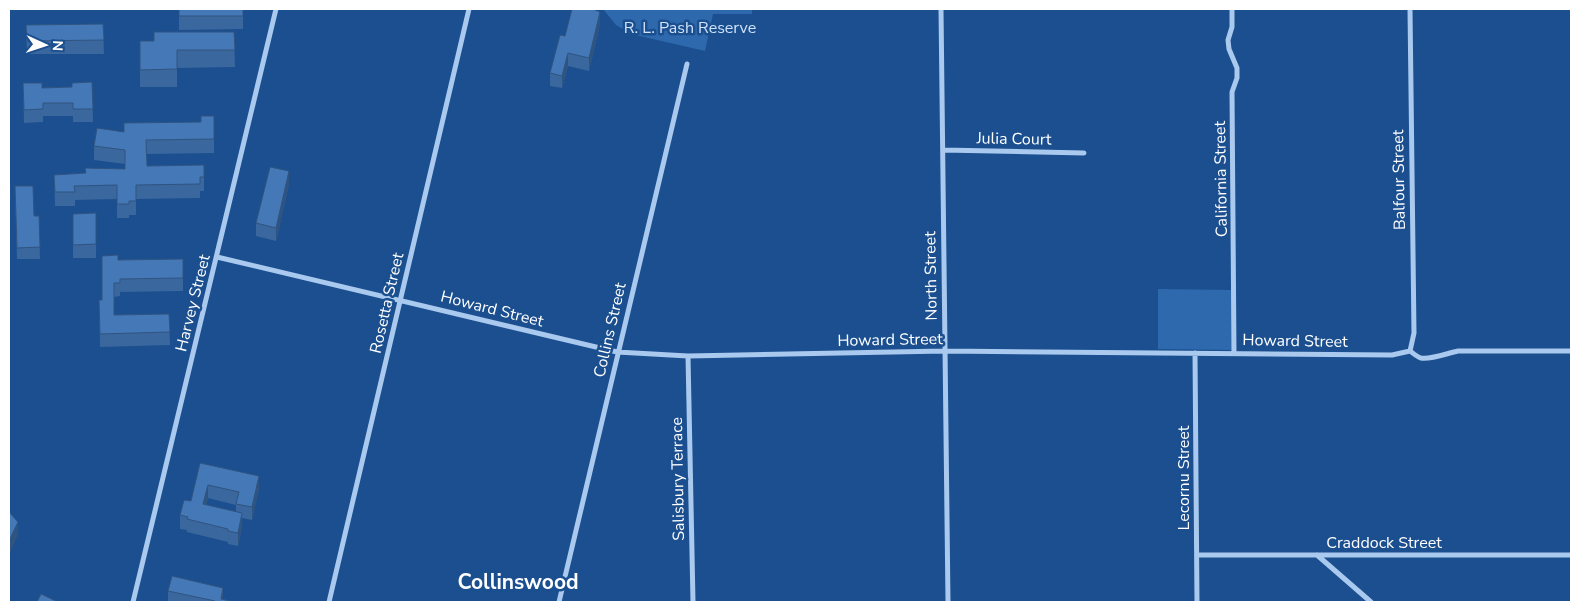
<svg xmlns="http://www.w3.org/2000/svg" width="1580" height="611" viewBox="0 0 1580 611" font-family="'Nunito Sans',sans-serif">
<rect width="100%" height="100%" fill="#1b4f8f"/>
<path fill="#2e69ad" d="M603 9H752V14H713L705 51 631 34 616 25Z
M1158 289 1232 290V350L1158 349Z"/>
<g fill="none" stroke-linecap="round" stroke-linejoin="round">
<path stroke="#a9c9ee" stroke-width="5" d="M941 9 948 602
M1232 9V27L1228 40 1229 49 1237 68V78L1232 92 1234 353
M1410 9 1414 333 1410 351
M943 150 1084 153
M217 257 617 352 688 356 945 351 1392 355 1410 351C1413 353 1417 357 1421 358 1430 360 1448 353 1458 351H1571
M1195 353 1197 602
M688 356 693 602
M1197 555H1571
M1317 555 1371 602
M133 602 276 9
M329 602 469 9
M559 602 687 64"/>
</g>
<path fill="#3a679d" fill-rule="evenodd" d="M179 9H243V29L179 30Z
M595 11 600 24 589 71 568 66 562 88 550 86V73L565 36Z
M103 24 104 54H27L26 25Z
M234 32 235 67 177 68V87H140V41H154Z
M92 82 93 122H73V116H43V122L24 123 23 83 42 88 72 87Z
M214 116V153L147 154V166L204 165V191H200V198L136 199V215H129V218H117V199L75 200V206H55L54 175 86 173 125 169V164L94 160V146L124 132 201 122Z
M289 184 276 241 256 236V223Z
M15 186 34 216H39L40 259H17Z
M73 214 96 244V258H73Z
M183 259V291L120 292V296L114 297V315L169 314 170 345 100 347 99 300H102L118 260Z
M200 463 259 489 252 520 242 518V527L238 546 228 544V542L187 532V530L180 529V515L191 501ZM208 498 236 505V512L206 505Z
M168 591 223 599 230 602H168Z"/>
<path fill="#305480" d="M600 12V24L589 71V58Z
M568 53V66L562 88V76Z
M289 171V184L276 241V228Z
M259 476V489L252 520V507Z
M208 485V498L203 518V504Z
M242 513V527L238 546V533Z
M18 522V535L9 555V541Z
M223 588V602L221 599Z"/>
<path fill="#4478b7" stroke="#305480" d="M179 9H243V16H179Z
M572 9H595V10L600 12 589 58 568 53 562 76 550 73 560 35 565 36Z
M103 24 104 40 27 41 26 25Z
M154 32H234L235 50H177V69L140 70V41H154Z
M92 82 93 109H73V103H43V109L24 110 23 83H42V88L72 87V83Z
M201 116H214V139L146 140 147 166 204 165V177H200V184L136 185V201H129V204H117V185L74 186 75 192H55L54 175 86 173 85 168 125 169V150L94 146 97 128 124 132V123L201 122Z
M270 167 289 171 276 228 256 223Z
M15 186H33L34 216H39L40 247 17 248Z
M96 213V244L73 245V214Z
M118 255V260L183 259V278L120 279V283H114V315L169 314 170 332 100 334 99 300H102V256Z
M200 463 259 476 252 507 236 504 239 492 208 485 203 504 242 513 238 533 228 531V529L187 519 188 517 180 515 184 500 191 501Z
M9 512 18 522 9 541Z
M172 576 223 588 221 599 230 601V602H214L215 601 168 591Z
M41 594 58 602H37Z"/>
<g text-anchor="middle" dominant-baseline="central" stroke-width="5" stroke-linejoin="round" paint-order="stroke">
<g font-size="16" fill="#cfe3fa" stroke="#1b4f8f">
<text x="690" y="28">R. L. Pash Reserve</text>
</g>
<g font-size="16" fill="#fff" stroke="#1b4f8f">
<text transform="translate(1014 139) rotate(1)">Julia Court</text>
<text transform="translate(1221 179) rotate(-91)">California Street</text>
<text transform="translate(1399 180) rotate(-91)">Balfour Street</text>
<text transform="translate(931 276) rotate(-91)">North Street</text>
<text transform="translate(193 303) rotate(-76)">Harvey Street</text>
<text transform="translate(387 303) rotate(-77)">Rosetta Street</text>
<text transform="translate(492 309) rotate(14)">Howard Street</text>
<text transform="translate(610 330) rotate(-77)">Collins Street</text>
<text transform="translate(890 340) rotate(-1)">Howard Street</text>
<text transform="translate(1295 341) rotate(1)">Howard Street</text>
<text transform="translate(1184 478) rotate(-90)">Lecornu Street</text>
<text transform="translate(678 479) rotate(-91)">Salisbury Terrace</text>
<text x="1384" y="543">Craddock Street</text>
</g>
<g font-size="21" font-weight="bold" fill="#fff" stroke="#1b4f8f">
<text x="518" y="582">Collinswood</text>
</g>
</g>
<rect width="1580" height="611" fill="none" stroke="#ffffff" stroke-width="20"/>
<g transform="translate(45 45) rotate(93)" stroke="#1b4f8f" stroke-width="4" paint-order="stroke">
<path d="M0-4L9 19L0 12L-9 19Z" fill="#ffffff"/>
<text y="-8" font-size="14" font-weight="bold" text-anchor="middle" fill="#ffffff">N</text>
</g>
</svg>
